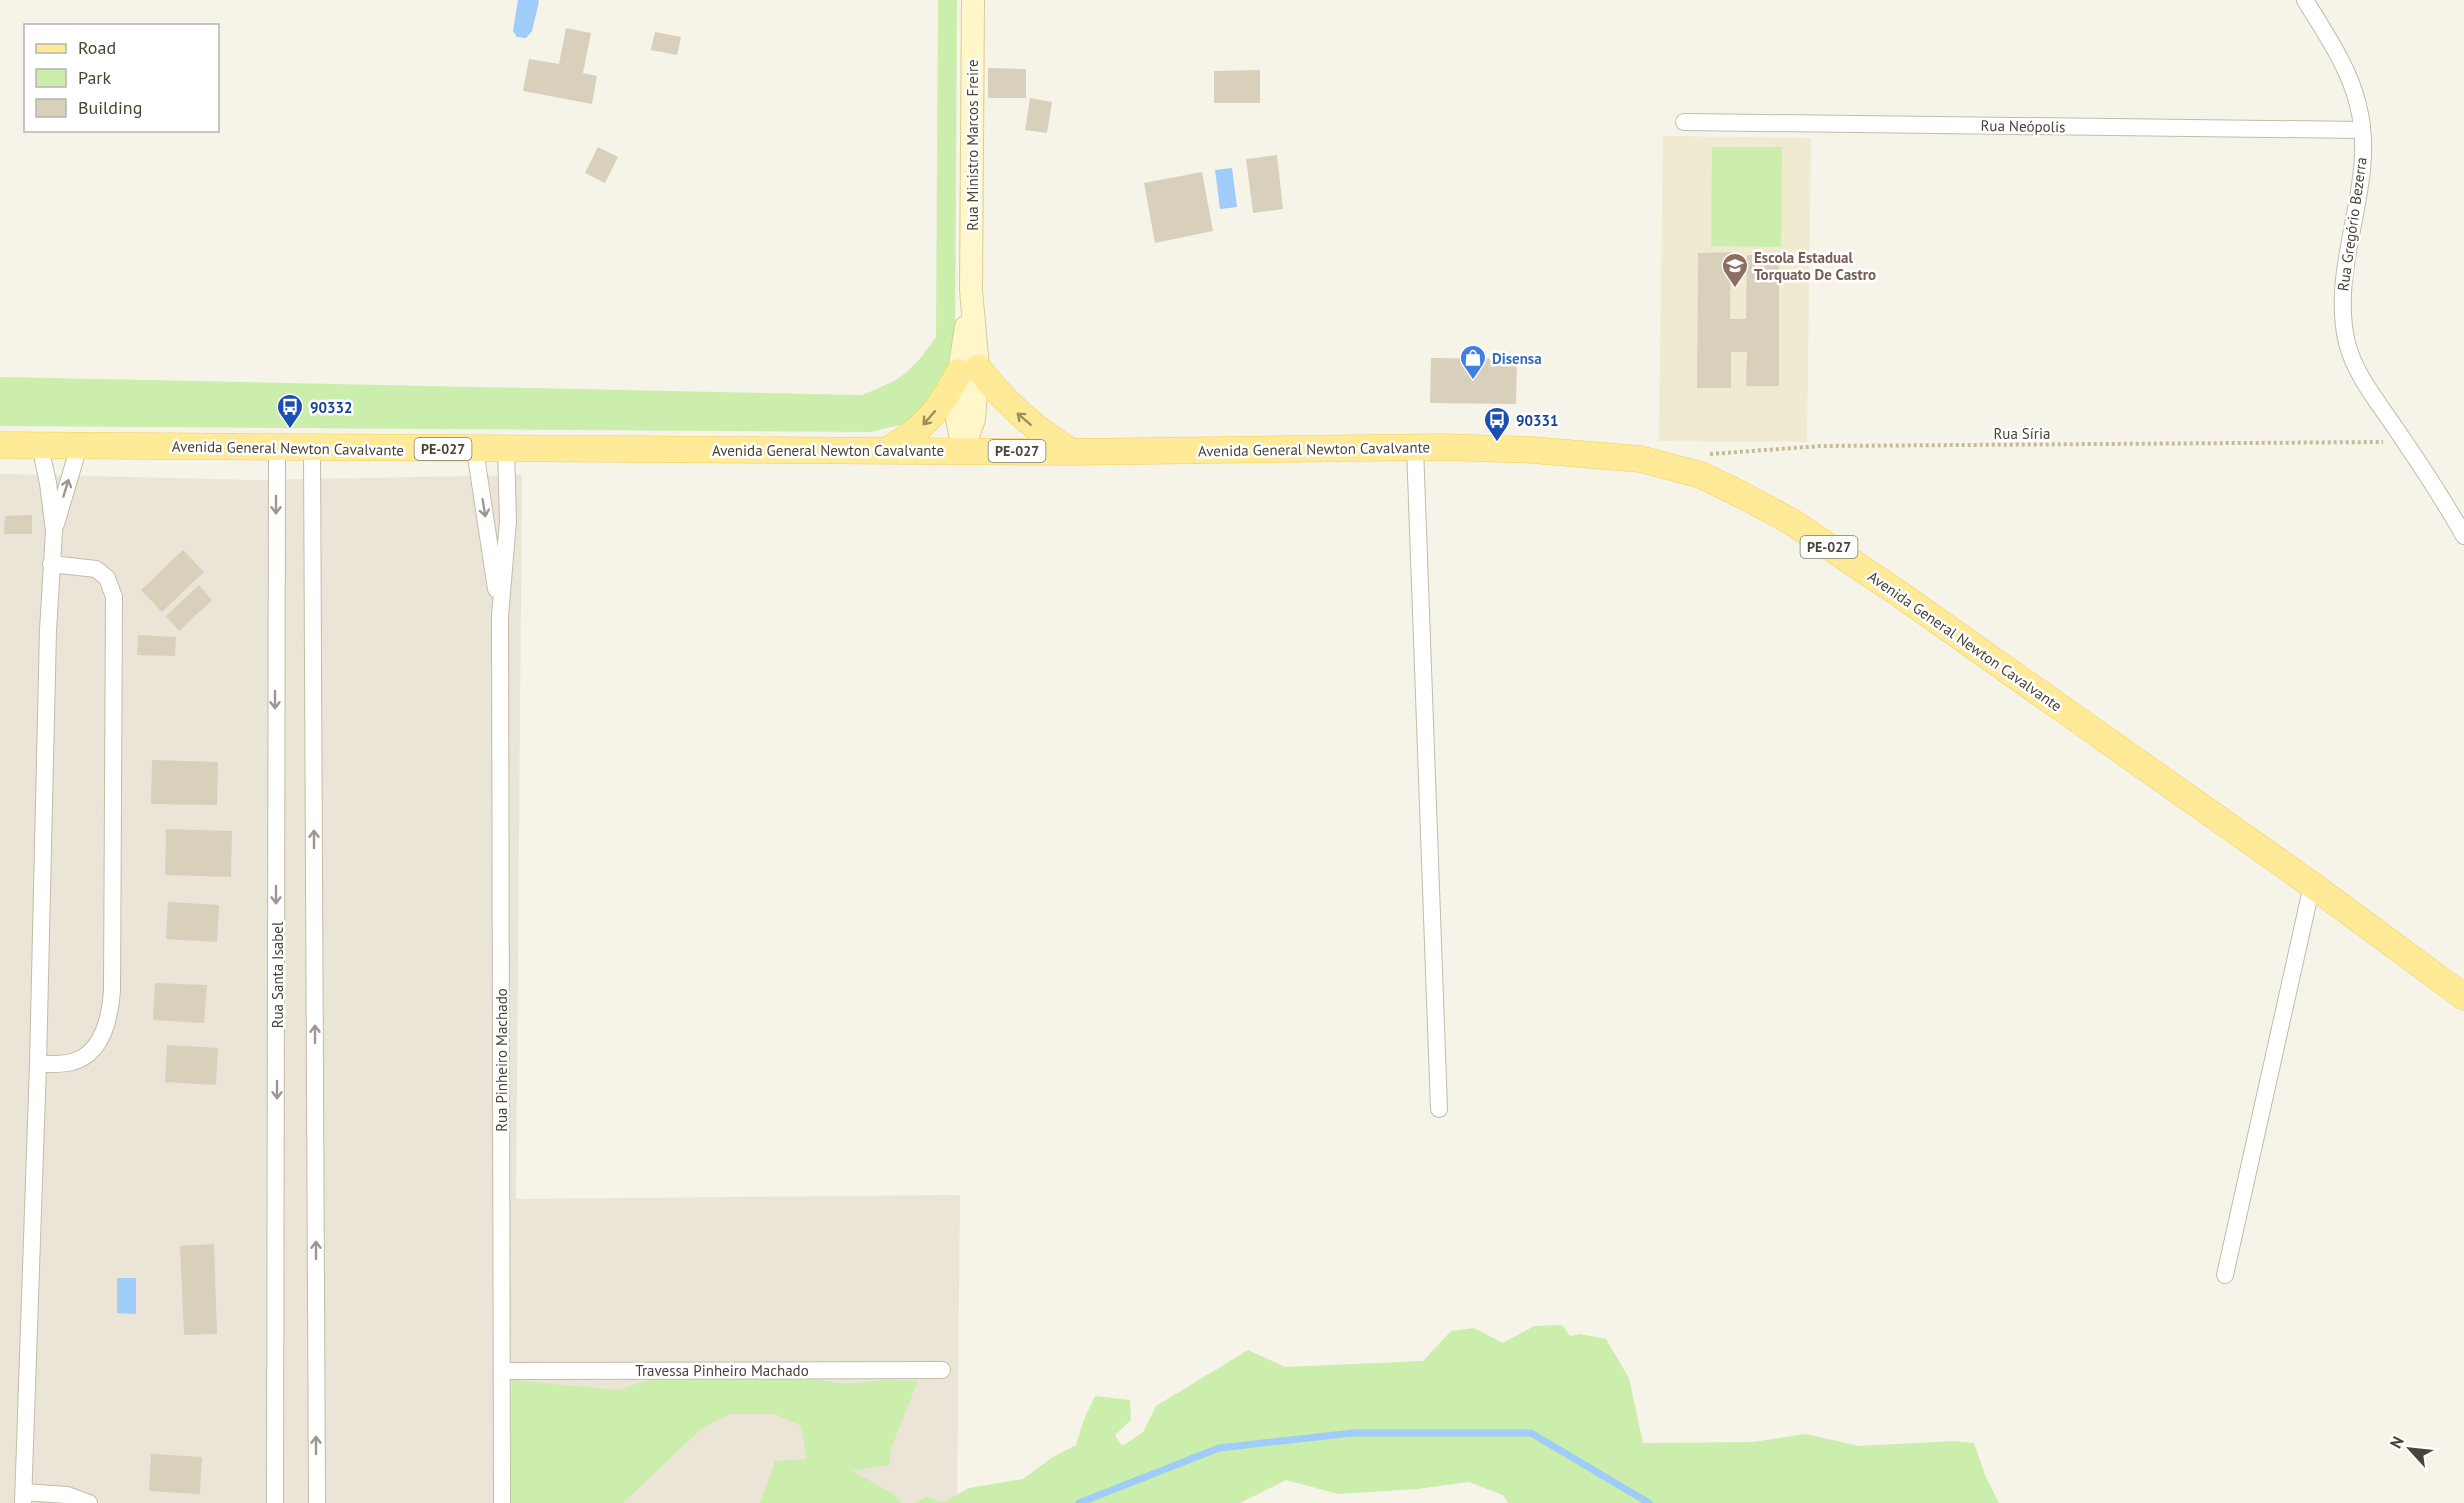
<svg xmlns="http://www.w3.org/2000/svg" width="2464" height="1503" viewBox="0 0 2464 1503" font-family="'PT Sans',sans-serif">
<rect width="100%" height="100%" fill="#f6f3e8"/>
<path fill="#eae5d6" d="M0 474 259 480 522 475 516 1199 960 1195 957 1503H0Z"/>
<path fill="#f0ead1" d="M1663 136 1811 138 1807 442 1659 441Z"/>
<path fill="#cbeead" d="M938 0H957L955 348 949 371 939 388 909 423 870 432 0 426V377L862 395C904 378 909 375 936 337Z
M1712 147H1782L1781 247 1711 246Z
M1562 1325 1570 1336 1580 1334 1606 1339 1629 1378 1643 1443 1753 1442 1806 1434 1859 1446 1952 1441 1974 1443 1985 1475 1999 1503H1508L1503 1495 1469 1482 1417 1489 1338 1494 1286 1480 1240 1503H915L926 1497 943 1502 969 1488 1023 1479 1051 1458 1076 1445 1084 1419 1095 1396 1130 1400 1131 1420 1115 1435 1122 1446 1143 1432 1156 1406 1248 1350 1285 1367 1423 1361 1451 1331 1474 1328 1503 1343 1534 1326Z
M810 1377 841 1384 887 1380 918 1381 892 1446 889 1465 852 1471 892 1493 901 1503H760L775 1461 807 1459 801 1426 775 1414H730L702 1428 623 1503H510L512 1380 618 1390 648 1380Z"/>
<path fill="#9fccf8" d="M518 0H538L539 2 532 31 526 38 517 37 513 31Z
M1232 168 1237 207 1220 209 1215 170Z
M117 1278H136V1314L117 1313Z"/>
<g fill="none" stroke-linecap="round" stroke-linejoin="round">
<path stroke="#9fccf8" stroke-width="7" d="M1079 1503 1219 1448 1353 1433H1531L1649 1503"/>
</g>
<path fill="#d9d0bc" d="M566 28 591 33 583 73 597 76 592 104 523 91 529 59 559 64Z
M655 32 681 37 677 55 651 50Z
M988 68 1026 69V98H988Z
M1260 70V103H1214V71Z
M1030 98 1052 102 1047 133 1025 130Z
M598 147 618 157 605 183 585 173Z
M1277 155 1283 209 1253 213 1246 159Z
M1202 172 1213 231 1155 243 1144 183Z
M1731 252 1730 319H1746L1747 255H1779V386H1746L1747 352H1731V388H1697L1698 253Z
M1431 358 1517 359 1516 404 1430 403Z
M32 515V534H4L5 516Z
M183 550 204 572 162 612 141 590Z
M199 585 212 600 179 631 166 616Z
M138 635 176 637 175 656 137 655Z
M152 760 218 762 217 805 151 804Z
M166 829 232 831 231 877 165 875Z
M168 902 219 905 217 942 166 939Z
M155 983 207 985 204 1023 153 1020Z
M167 1045 218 1048 216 1085 165 1082Z
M214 1244 217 1334 184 1335 180 1246Z
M151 1454 202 1457 200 1494 149 1491Z"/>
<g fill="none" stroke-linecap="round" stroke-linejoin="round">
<defs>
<path id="street" d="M2305 0C2325 33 2349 67 2358 105 2379 184 2328 263 2347 343 2355 375 2378 402 2396 429 2420 464 2444 500 2464 536
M1684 122 2362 130
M1415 447 1439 1109
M312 449 317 1503
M475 450 496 589
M56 524 79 446
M38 1064C49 1064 62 1065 72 1062 103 1054 110 1018 112 991L114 597 107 578 96 569 51 564
M2225 1275 2312 885
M502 1371 942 1370
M24 1492 67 1495 89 1503
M23 1503 38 1064 48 630 54 531 48 483 40 446
M275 1503 277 447
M502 1503 500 616 508 521 506 450"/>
<path id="secondary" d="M963 449 957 419 959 372 966 327
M963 450 974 419 978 368 971 290 973 0"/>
<path id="primary" d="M978 368C1005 403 1034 429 1072 452
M0 445 1072 452 1441 447 1532 450 1640 459 1701 475 1744 496 1792 522 1898 593 2312 885 2464 997
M886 451C925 428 938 412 959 372"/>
</defs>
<use href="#street" stroke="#c2bca9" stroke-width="18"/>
<use href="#secondary" stroke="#dacd93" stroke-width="24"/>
<use href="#primary" stroke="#f0d05c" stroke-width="27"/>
<path stroke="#c6ba99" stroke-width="4" stroke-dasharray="3 3" stroke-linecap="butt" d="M1710 454 1821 446 2383 442"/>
<use href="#street" stroke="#fff" stroke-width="16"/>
<use href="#secondary" stroke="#fff7c9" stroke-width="22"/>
<use href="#primary" stroke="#ffea98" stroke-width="26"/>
</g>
<defs><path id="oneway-shaft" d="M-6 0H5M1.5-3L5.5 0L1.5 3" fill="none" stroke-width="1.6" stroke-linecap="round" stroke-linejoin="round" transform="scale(1.5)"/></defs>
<g stroke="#9b8f62">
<use href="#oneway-shaft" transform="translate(929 418) rotate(131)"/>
<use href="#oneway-shaft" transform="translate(1024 419) rotate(-139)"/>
</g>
<g stroke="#9b9890">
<use href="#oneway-shaft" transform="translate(66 488) rotate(-73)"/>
<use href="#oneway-shaft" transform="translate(276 505) rotate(90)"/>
<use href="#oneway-shaft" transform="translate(484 508) rotate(81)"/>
<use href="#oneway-shaft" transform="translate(275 700) rotate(90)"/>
<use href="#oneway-shaft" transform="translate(314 839) rotate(-90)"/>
<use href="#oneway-shaft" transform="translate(276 895) rotate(90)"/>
<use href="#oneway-shaft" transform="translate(315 1034) rotate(-90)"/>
<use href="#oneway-shaft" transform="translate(277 1090) rotate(90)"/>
<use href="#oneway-shaft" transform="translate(316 1250) rotate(-90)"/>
<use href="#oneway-shaft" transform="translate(316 1445) rotate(-90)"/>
</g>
<defs>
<symbol id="school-pin" viewBox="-11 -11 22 30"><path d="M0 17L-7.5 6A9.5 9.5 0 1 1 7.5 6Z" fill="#8d6e63" stroke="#fff"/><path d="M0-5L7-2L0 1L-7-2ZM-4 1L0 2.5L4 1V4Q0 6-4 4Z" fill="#fff"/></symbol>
<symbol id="shop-pin" viewBox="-11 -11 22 30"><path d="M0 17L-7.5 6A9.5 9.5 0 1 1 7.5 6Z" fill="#3f7fe0" stroke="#fff"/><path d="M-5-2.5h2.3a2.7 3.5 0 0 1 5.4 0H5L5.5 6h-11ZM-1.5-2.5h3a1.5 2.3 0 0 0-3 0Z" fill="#fff"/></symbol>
<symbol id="bus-pin" viewBox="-11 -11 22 30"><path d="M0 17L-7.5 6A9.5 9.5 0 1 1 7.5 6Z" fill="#1a4fb4" stroke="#fff"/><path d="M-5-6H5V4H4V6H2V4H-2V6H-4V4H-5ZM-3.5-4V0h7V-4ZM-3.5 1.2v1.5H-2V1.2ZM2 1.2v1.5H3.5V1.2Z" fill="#fff"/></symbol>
</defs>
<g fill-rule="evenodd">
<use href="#school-pin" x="1720" y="251" width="30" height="40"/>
<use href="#shop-pin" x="1458" y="343" width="30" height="40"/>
<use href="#bus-pin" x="275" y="392" width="30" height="40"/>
<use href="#bus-pin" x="1482" y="405" width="30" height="40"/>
</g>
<g text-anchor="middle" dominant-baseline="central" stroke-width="5" stroke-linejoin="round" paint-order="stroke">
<g fill="#fff" stroke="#807c72" stroke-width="1.5">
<rect x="414.5" y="438" width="57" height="22" rx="4.5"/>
<rect x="988.5" y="440" width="57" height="22" rx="4.5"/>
<rect x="1800.5" y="536" width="57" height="22" rx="4.5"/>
</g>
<g font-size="14" font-weight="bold" fill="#4a4436">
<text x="443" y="449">PE-027</text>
<text x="1017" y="451">PE-027</text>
<text x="1829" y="547">PE-027</text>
</g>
<g font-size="15" fill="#4a4436" stroke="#fff">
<text transform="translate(2023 126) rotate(1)">Rua Neópolis</text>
<text transform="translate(972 145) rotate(-90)">Rua Ministro Marcos Freire</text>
<text transform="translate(2352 224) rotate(-82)">Rua Gregório Bezerra</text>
<text x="2022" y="433">Rua Síria</text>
<text transform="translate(288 448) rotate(1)">Avenida General Newton Cavalvante</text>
<text transform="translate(1314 449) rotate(-1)">Avenida General Newton Cavalvante</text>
<text x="828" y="450">Avenida General Newton Cavalvante</text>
<text transform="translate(1965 641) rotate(35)">Avenida General Newton Cavalvante</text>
<text transform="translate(277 975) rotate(-90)">Rua Santa Isabel</text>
<text transform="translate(501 1060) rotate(-90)">Rua Pinheiro Machado</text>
<text x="722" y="1370">Travessa Pinheiro Machado</text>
</g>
<g font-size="15" font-weight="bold" fill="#785e54" stroke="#fff" text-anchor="start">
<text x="1754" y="257">Escola Estadual<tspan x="1754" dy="17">Torquato De Castro</tspan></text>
</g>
<g font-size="15" font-weight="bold" fill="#366cbe" stroke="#fff" text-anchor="start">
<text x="1492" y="358">Disensa</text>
</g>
<g font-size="15" font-weight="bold" fill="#164399" stroke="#fff" text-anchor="start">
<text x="310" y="407">90332</text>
<text x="1516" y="420">90331</text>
</g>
</g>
<rect x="24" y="24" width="195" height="108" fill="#ffffff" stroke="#b7b4af" stroke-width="1.5"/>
<rect x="36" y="44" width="30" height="9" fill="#ffea98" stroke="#b7b4af" stroke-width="1.5"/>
<text x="78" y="54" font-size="18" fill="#4a4436">Road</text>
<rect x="36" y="69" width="30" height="18" fill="#cbeead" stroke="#b7b4af" stroke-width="1.5"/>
<text x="78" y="84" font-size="18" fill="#4a4436">Park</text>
<rect x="36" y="99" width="30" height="18" fill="#d9d0bc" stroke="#b7b4af" stroke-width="1.5"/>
<text x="78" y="114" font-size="18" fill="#4a4436">Building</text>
<g transform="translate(2410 1449) rotate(297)" stroke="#ffffff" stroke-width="4.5" paint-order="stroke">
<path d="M0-4.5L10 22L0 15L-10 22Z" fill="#4a4436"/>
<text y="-9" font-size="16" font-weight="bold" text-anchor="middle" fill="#4a4436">N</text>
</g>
</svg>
